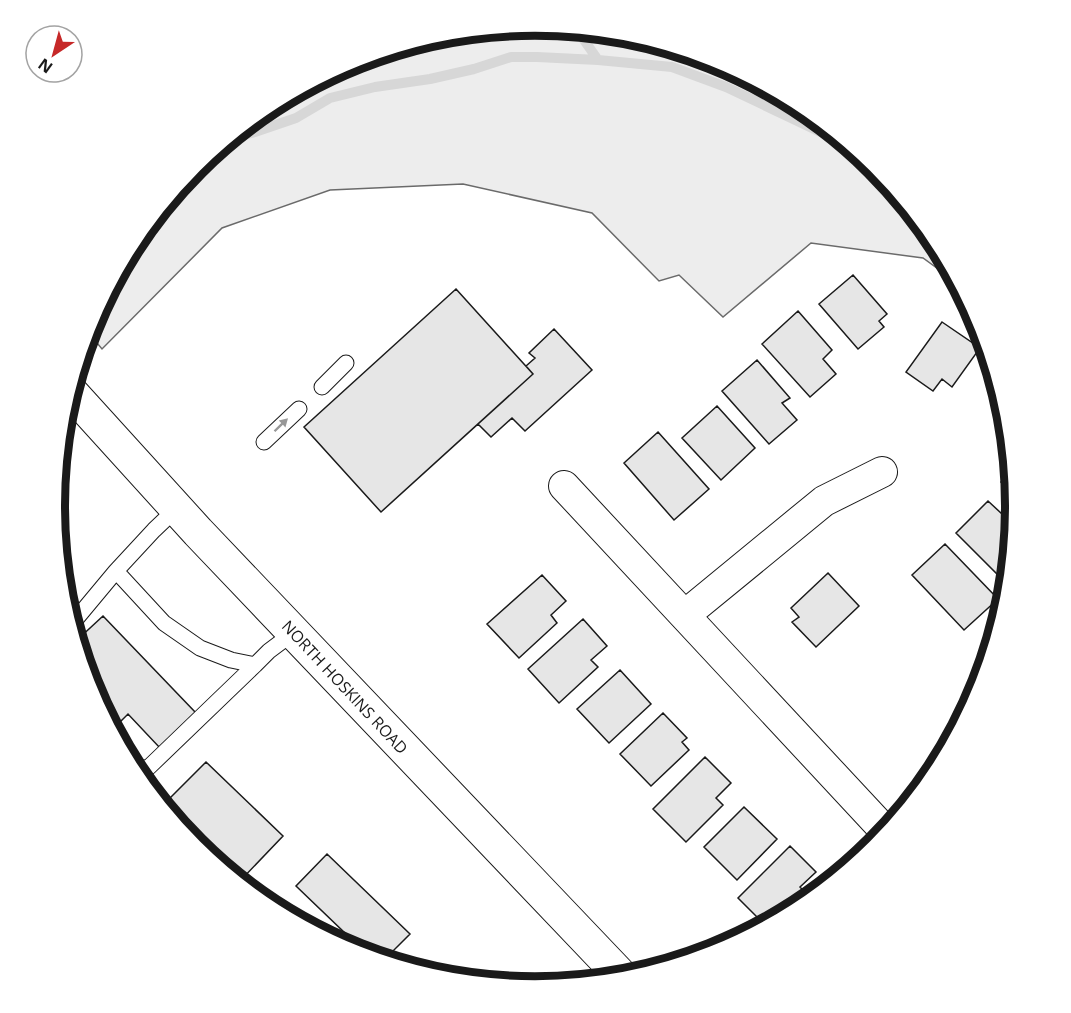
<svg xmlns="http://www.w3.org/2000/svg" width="1071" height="1013" viewBox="0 0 1071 1013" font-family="'Open Sans',sans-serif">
<rect width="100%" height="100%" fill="#fff"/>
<path fill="#ededed" stroke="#6a6a6a" stroke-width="1.5" d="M535 26 630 35 720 62 803 107 876 167 936 240 960 285 923 258 811 243 723 317 679 275 659 281 592 213 463 184 330 190 222 228 102 349 88 332 91 322 136 239 196 166 269 106 352 62 442 35Z"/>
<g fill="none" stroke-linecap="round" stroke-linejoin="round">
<path stroke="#d7d7d7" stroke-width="10" d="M577 30 598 60
M230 138 255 132 296 118 330 98 375 87 430 79 474 69 511 57H537L598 60 672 67 726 87 850 146"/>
</g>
<path fill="#e6e6e6" stroke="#1a1a1a" stroke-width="1.5" d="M853 275 887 314 879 321 884 327 858 349 819 304Z
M456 289 533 374 381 512 304 427Z
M798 311 832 350 823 359 836 374 810 397 762 344Z
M942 322 980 348 952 387 942 379 933 391 906 372Z
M554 329 592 370 525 431 512 418 491 437 478 424 533 374 526 366 535 358 529 353Z
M757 360 790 398 782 403 797 420 769 444 722 391Z
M717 406 755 448 721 480 682 438Z
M658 432 709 489 674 520 624 463Z
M1013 470 1015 497 1001 482Z
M988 501 1015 526 1009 586 956 533Z
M945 544 998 599 964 630 912 575Z
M828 573 859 606 816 647 792 622 799 617 791 608Z
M542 575 566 601 551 615 557 623 519 658 487 624Z
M103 616 196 713 160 748 128 714 112 730 91 690 76 641Z
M583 619 607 646 591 660 598 667 559 703 528 669Z
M620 670 651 704 609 743 577 709Z
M663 713 687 738 682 742 689 750 651 786 620 754Z
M705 757 731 783 716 798 723 805 686 842 653 809Z
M206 762 283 836 239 882 195 846 162 806Z
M744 807 777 839 737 880 704 847Z
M790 846 816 872 800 887 807 894 786 916 766 926 738 898Z
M327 854 410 934 383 961 369 956 296 886Z"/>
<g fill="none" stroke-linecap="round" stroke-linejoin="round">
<defs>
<path id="lane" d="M322 387 346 363
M264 442 299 409
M177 508 154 530 116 571 164 623 200 648 231 660 255 665 269 651 293 633
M71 625 116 571
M134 770 149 767 255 665"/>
<path id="street" d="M564 486 887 833
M685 615 824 501 882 472"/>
<path id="secondary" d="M70 391 198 532 624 979"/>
</defs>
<use href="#lane" stroke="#1a1a1a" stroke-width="17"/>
<use href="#street" stroke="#1a1a1a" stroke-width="32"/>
<use href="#secondary" stroke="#1a1a1a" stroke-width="35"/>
<use href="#lane" stroke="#fff" stroke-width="15"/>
<use href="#street" stroke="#fff" stroke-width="30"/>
<use href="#secondary" stroke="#fff" stroke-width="33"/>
</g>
<defs><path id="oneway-solid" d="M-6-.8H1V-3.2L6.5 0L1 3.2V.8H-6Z" transform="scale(1.5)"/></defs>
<use fill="#989898" href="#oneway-solid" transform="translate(281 425) rotate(-44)"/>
<g text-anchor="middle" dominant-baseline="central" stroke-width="4.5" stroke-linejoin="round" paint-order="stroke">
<g font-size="16" fill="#1a1a1a" stroke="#fff">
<text transform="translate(345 687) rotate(47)">NORTH HOSKINS ROAD</text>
</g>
</g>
<path d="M0 0H1071V1013H0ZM65 506a470 470 0 1 1 940 0a470 470 0 1 1-940 0Z" fill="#fff" fill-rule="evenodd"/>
<path fill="none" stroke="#1a1a1a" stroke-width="8" d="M65 506a470 470 0 1 1 940 0a470 470 0 1 1-940 0Z"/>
<g transform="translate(54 54) rotate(216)"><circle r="28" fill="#ffffff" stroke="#a3a3a3" stroke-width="1.5"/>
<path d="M0-4.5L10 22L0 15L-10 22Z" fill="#c62828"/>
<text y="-9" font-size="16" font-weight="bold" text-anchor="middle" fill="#1a1a1a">N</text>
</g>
</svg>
